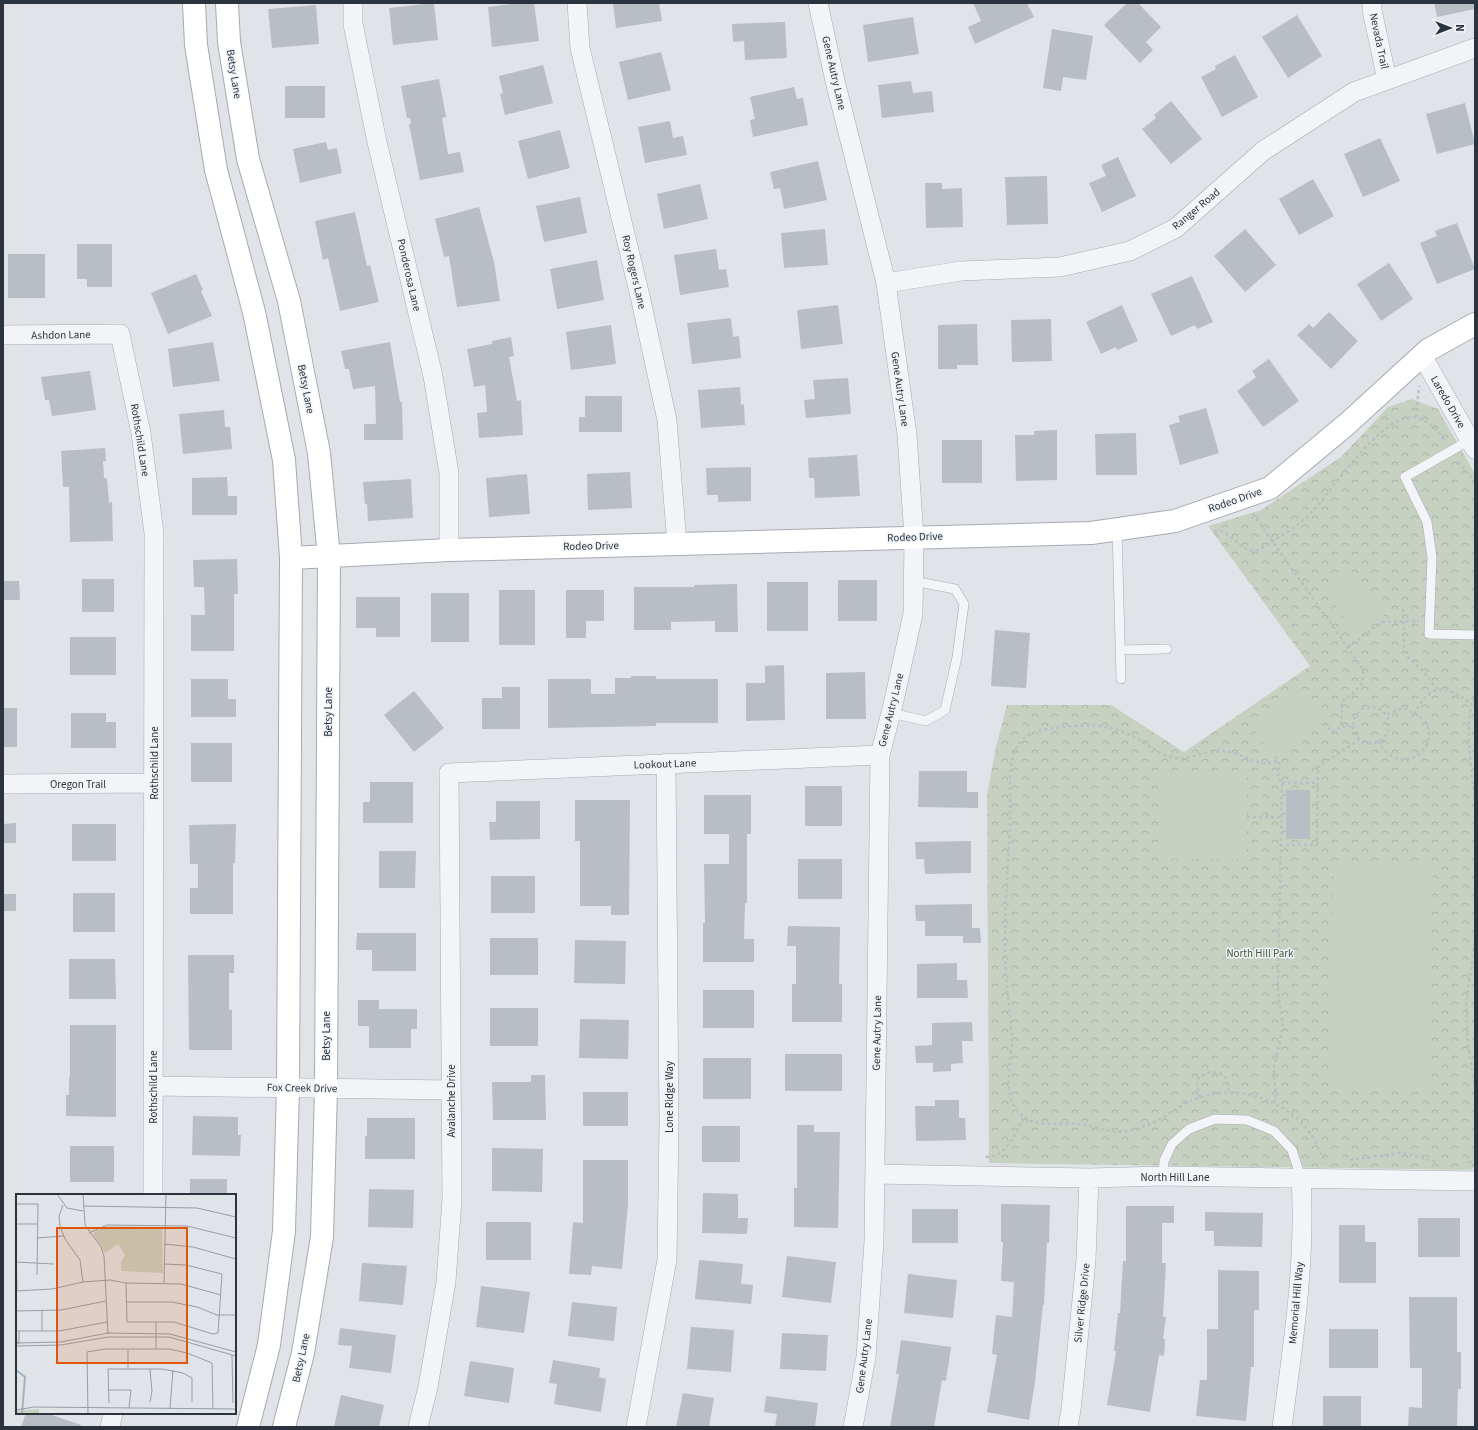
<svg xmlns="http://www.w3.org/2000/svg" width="1478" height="1430" viewBox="0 0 1478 1430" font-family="'Source Sans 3',sans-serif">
<defs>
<pattern id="forest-crowns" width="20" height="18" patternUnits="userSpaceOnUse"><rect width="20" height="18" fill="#c7d1c2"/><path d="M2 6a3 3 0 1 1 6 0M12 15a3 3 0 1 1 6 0" fill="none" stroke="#abb4a8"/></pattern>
</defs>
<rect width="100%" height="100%" fill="#e0e4e8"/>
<path fill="url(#forest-crowns)" d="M1412 399 1438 409 1475 474V1166L1471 1170 989 1163 987 794 996 747 1007 705H1111L1184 752 1310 666 1208 526 1261 510 1341 457 1388 407Z"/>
<path fill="#c7d1c2" d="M1352 571 1384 616 1357 636 1325 591Z
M1304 688 1326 721 1273 757 1251 725Z
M1159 770 1247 772 1246 860 1158 858Z
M1334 862 1433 865 1428 1092 1328 1089Z"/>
<path fill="#b8bec4" d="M434 3 438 40 393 45 389 8Z
M519 3H534L539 41 492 47 488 7Z
M613 3H659L662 21 616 28Z
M973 3H1027L1034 17 975 44 968 27 981 21Z
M1127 3H1138L1161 27 1146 42 1153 50 1140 63 1104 25Z
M1434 3H1475V9L1437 17Z
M316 5 319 44 272 48 268 9Z
M1297 15 1322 56 1288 78 1262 37Z
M913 17 919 54 868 62 863 25Z
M785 22 787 58 745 60 744 41 733 42 732 24Z
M1052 29 1093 36 1086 80 1063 77 1061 91 1043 88Z
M661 52 671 90 628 100 619 62Z
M1235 55 1258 97 1222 117 1201 77 1216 69 1215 66Z
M543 65 553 103 505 115 500 94 503 93 499 76Z
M439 79 446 117 442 118 448 154 460 152 464 172 420 180 409 124H411L410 118H407L401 86Z
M911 81 913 93 932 91 934 112 882 118 878 85Z
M285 86H325V118H285Z
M794 87 797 99 803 98 808 125 753 137 750 120 755 119 750 97Z
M1171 101 1202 139 1171 164 1142 129 1156 118 1154 115Z
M1465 103 1475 144 1437 154 1426 114Z
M670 121 673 138 683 136 687 155 645 163 638 127Z
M560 130 570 168 528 179 518 141Z
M1380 138 1400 181 1363 197 1344 154Z
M326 142 328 150 337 148 342 173 300 183 293 149Z
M1118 157 1136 196 1102 212 1089 183 1106 176 1101 165Z
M818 161 827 200 784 209 780 188 774 189 770 172Z
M1047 176 1048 224 1007 225 1005 177Z
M1313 179 1334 216 1299 235 1279 199Z
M925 183H942V189L962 188 963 227 926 228Z
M700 184 708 219 664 229 657 194Z
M580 197 587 233 544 242 536 206Z
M479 207 494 262 500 301 457 307 449 256 444 257 435 219Z
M355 212 367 266 370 265 379 302 340 311 328 258 323 260 315 221Z
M1457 223 1475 269 1437 284 1420 243 1437 236 1435 231Z
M825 229 828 265 784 268 781 233Z
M1245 229 1276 265 1245 292 1214 256Z
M77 244H112V287H87V279H77Z
M716 249 719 270 726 269 729 287 680 295 674 255Z
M8 254H45V298H8Z
M597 260 604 300 557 309 550 269Z
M1389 263 1413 299 1381 321 1357 284Z
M196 274 203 290 201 291 212 316 168 334 151 293Z
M1192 276 1213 322 1197 329 1195 325 1171 336 1151 294Z
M838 305 843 344 801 349 797 310Z
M1122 305 1138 341 1117 350 1116 347 1101 354 1086 322Z
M1329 312 1358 341 1331 369 1297 335 1309 324 1313 328Z
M731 318 733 337 739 336 741 358 692 364 687 323Z
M1051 319 1052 361 1012 362 1011 320Z
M977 324 978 365H957V369H938V325Z
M611 325 616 364 571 370 566 332Z
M511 337 514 356 509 357 517 401 521 400 523 435 479 438 477 413 487 412 485 385 474 387 467 349 492 344V341Z
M213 342 220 381 173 387 168 349Z
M390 342 400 402H402L403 440H364V424H376L375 386 353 389 349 369H345L341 351Z
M1269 359 1299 401 1263 427 1237 391 1256 377 1252 371Z
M90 371 96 410 52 416 49 400H45L41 377Z
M848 378 851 414 806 418 804 400 815 399 813 380Z
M740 387 741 405 744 404 745 425 701 428 698 390Z
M585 396H622V432H579V417H585Z
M1206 408 1219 453 1180 465 1169 425 1180 422 1178 416Z
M224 410 225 427H230L232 449 183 454 179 414Z
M1057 430V480L1016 481 1015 435H1034V431Z
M1136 433 1137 475H1096L1095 434Z
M942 440H982V483H942Z
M105 448 106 461H103L104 478H107L109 503 112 502 113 541 70 542 69 487H63L61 451Z
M857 455 860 496 815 498 814 478H809L808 458Z
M751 467V501L718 502V495H707L706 468Z
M630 472 632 508 588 510 587 474Z
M527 474 530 514 489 517 486 478Z
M227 477 228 496H237V515H192V478Z
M411 479 413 518 368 521 367 504H365L363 482Z
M237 559 238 594H234V651H191V615H205L204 587H194L193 560Z
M82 579H114V612H82Z
M838 580H877V621H838Z
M3 581H19L20 600H3Z
M767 582H808V631H767Z
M737 584 738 632H715V621L671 622V630H634V587H694V585Z
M499 590H535V645H499Z
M566 590H604V621H586V638H566Z
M431 593H469V642H431Z
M356 597H400V637H376V628H356Z
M995 630 1030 633 1026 688 991 686Z
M70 637H116V675H70Z
M784 665 785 720 746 721V683H765V666Z
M865 672 866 719H826V673Z
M631 676H656V679H718V723H656V726L548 728V679H591V694H615V678H631Z
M191 679H228V699H236V717H191Z
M502 687H520V729H482V698H502Z
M414 691 444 728 414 752 384 715Z
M3 708H17V747H3Z
M71 713H106V722H116V748H71Z
M191 743H232V782H191Z
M919 771H967V792H978V808L918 807Z
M370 782H413V823H363V802H370Z
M805 786H842V826H805Z
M1286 790H1310V839H1286Z
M704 795H751V834H747V903H745L744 939H754V962H703V923H705L704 864H729V834H704Z
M575 800H630L629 915H611V906H580V841H575Z
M496 801H540V839L490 840 489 822H496Z
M16 823V843H3V824Z
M72 824H116V861H72Z
M236 824 235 863H233V914H190V888H198V864H190L189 825Z
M971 841V873L925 874 924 859H916L915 842Z
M379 851H416L415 888H379Z
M798 859H842V899H798Z
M491 876H535V913H491Z
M73 893H115V932H73Z
M3 894H16V911H3Z
M972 904V928H980L981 943H963V936H925V921H916L915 905Z
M788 926 840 927 839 984H842V1022H792V984H796V946H787Z
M357 933H416V971H372V950H356Z
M490 938H538V975H490Z
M575 940 626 941 625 984 574 983Z
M188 955H234V973H229V1010H232V1050H189Z
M69 959H115L116 999H69Z
M957 963V980H967L968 998H917V964Z
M703 990H754V1028H703Z
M358 1000H379V1009H417V1029H411V1048H369V1026H358Z
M490 1008H538V1046H490Z
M580 1019 629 1020 628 1059 579 1058Z
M972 1022 973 1041H962L963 1063 951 1064V1071L933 1072V1063H916L915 1046 932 1045V1023Z
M70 1025H116V1117L66 1116V1095H69V1077H70Z
M785 1054H842V1091H785Z
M703 1058H751V1099H703Z
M531 1075H545L546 1120H493L492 1082H531Z
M583 1092H628V1126H583Z
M935 1100H959V1118H965L966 1140 916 1141 915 1106H935Z
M193 1116 238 1117V1135H241L240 1156 192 1155Z
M367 1118H415V1159H365V1136H367Z
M797 1125H814V1132H840L838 1228 794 1227V1188H797Z
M702 1126H740V1162H702Z
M70 1146H114V1182H70Z
M492 1148 543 1149 542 1192 492 1191Z
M583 1160H628V1204L622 1269 592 1266 591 1275 569 1274 573 1222 583 1223Z
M190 1179H227V1195H190Z
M369 1189 414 1190 413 1228 368 1227Z
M703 1193 738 1194V1218H748L747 1234 702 1233Z
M1001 1204 1050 1205 1049 1243H1047L1044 1305H1043L1035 1382 1029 1420 987 1412 997 1355 992 1354 996 1315 1012 1317 1014 1282 1001 1281 1003 1242H1001Z
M1126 1206H1174V1223H1162V1263H1166L1163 1317H1166L1163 1339H1165L1164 1356 1159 1355 1150 1412 1107 1405 1116 1351H1114L1118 1313H1120L1123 1261H1126Z
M912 1209H958V1243H912Z
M1205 1212 1263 1213 1262 1247 1214 1246V1231H1205Z
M1418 1218H1460V1257H1418Z
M486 1222H531V1260H486Z
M1339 1225H1365V1242H1376V1283H1339Z
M787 1256 836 1262 831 1303 782 1297Z
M699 1260 743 1264 741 1284 753 1285 751 1304 695 1299Z
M362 1263 407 1266 403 1305 359 1301Z
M1218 1270 1259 1271V1310H1254V1367H1251L1246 1421 1196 1416 1200 1380H1207V1329H1218Z
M908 1274 957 1280 953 1318 904 1313Z
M481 1286 530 1292 524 1333 476 1327Z
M1409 1297H1457V1352H1461V1389H1458L1457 1427H1408L1409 1407 1422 1408V1368H1410Z
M572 1302 617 1307 614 1341 568 1336Z
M691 1327 734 1330 731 1372 687 1369Z
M340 1328 396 1335 391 1373 349 1368 352 1346 338 1345Z
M1329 1329H1378V1368H1329Z
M782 1333 828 1335 826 1371 780 1369Z
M901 1340 951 1347 946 1381 942 1380 934 1427H890L899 1374H896Z
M553 1360 600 1368 599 1377 606 1379 601 1412 554 1404 557 1384 549 1383Z
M470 1361 514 1368 509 1403 464 1396Z
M683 1393 714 1398 709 1427H676Z
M341 1395 384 1405 379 1427H334Z
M766 1396 818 1403 815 1427H775L777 1414 764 1412Z
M1323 1396H1361V1427H1323Z
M26 1413H46L81 1425 80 1427H21Z"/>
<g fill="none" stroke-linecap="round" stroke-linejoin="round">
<defs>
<path id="lane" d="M1470 440 1405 477 1427 522 1432 557 1429 634 1475 635
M1117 529 1121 679
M1120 650 1167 649
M891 713 926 721 945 710 957 657 964 604 955 589 913 581
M1163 1176 1164 1161 1172 1144 1189 1129 1215 1119 1247 1120 1274 1131 1292 1150 1301 1178"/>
<path id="street" d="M353 3V24L377 142 433 376 449 473V550
M577 3 580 48 640 296 667 420 677 544
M818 3 835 81 886 283 907 435 914 537 913 614 893 705 880 755 874 1242 866 1357 853 1427
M1372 3V10L1387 80
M886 283 961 271 1060 267 1130 251 1176 228 1263 151 1354 92 1475 48
M3 335 120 334 141 433 154 533 153 1195
M1422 355 1432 373 1475 449
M3 784 154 783
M153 1086 451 1090
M875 1174 1089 1178 1163 1176 1475 1181
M110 1427 113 1413
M418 1427 428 1387 446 1282 452 1199 449 773 880 755
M636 1427 667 1260 669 1123 666 763
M1068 1427 1071 1410 1086 1260 1089 1178
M1282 1427C1293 1345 1306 1261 1301 1178"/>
<path id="secondary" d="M194 3 196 45 216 170 254 312 284 460 291 558 288 1088 284 1231 269 1345 248 1427
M227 3 229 42 248 159 289 301 319 453 329 557 326 1089 322 1237 303 1353 284 1427
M291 558 449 550 1091 533 1175 521 1270 488 1347 424 1428 350 1475 324"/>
</defs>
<use href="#lane" stroke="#a6abb2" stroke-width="10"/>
<use href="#street" stroke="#a6abb2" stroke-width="20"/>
<use href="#secondary" stroke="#a6abb2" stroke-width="24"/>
<path stroke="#bbbec3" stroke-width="2.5" stroke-dasharray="3 3" stroke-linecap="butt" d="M1416 417 1419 386
M1458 462 1475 482
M1253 514 1363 669C1365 688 1354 692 1341 702 1343 711 1341 718 1341 727
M1214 531C1217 531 1221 531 1224 532 1235 538 1244 554 1258 550 1276 539 1297 528 1312 512 1332 491 1384 409 1417 418 1429 421 1437 431 1445 440
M1403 609 1404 648 1408 657 1423 671 1437 689
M1348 647 1382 622 1419 621
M1475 698C1463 713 1472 778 1475 799
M1353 725a18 18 0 1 1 36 0a18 18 0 1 1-36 0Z
M1414 714C1432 682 1443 684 1472 704
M1324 723 1332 732 1341 727H1353
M1378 741C1402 783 1446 744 1422 718 1417 714 1409 711 1403 708L1386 715
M1277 761C1259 768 1247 756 1230 752 1210 746 1195 760 1176 758 1161 756 1149 745 1136 738 1109 724 1093 724 1064 727 1054 728 1043 729 1034 732 1006 744 1010 778 1010 803 1010 818 1010 833 1009 848 1006 890 1004 931 1006 973 1007 995 1011 1016 1012 1038 1012 1061 1001 1092 1018 1111 1034 1131 1057 1121 1079 1124 1092 1125 1105 1131 1118 1132 1127 1132 1139 1129 1147 1125 1161 1120 1173 1110 1186 1103 1210 1091 1239 1089 1264 1099 1284 1106 1302 1120 1314 1139 1318 1146 1320 1154 1326 1160
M1282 783H1318
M1247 817H1281
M1280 845H1317L1318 767 1360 739
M1475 943 1466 1002 1468 1045 1475 1087
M1200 1097C1199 1093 1196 1086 1197 1081 1200 1072 1219 1069 1225 1077 1228 1081 1228 1088 1229 1092
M1274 1103 1276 1094 1274 1076V1066L1283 1028 1278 992 1282 783 1278 778 1280 765 1275 756
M986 1157C1009 1156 1014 1133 1024 1117
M1350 1160 1398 1153 1408 1154 1436 1162
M1469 1163 1475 1158"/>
<use href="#lane" stroke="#f3f4f7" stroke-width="9"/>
<use href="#street" stroke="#f3f4f7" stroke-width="19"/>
<use href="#secondary" stroke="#fff" stroke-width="22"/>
</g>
<g text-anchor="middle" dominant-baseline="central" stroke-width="3" stroke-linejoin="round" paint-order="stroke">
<g font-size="11" fill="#2a333e" stroke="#f0f3f6">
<text transform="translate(1379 41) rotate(78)">Nevada Trail</text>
<text transform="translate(834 73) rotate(77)">Gene Autry Lane</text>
<text transform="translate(234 74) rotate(81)">Betsy Lane</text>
<text transform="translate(1196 209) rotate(-40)">Ranger Road</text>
<text transform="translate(634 272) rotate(77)">Roy Rogers Lane</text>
<text transform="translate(409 275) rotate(77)">Ponderosa Lane</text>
<text transform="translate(61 335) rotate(-1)">Ashdon Lane</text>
<text transform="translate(306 389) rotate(79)">Betsy Lane</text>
<text transform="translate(900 389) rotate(82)">Gene Autry Lane</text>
<text transform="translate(1448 402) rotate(60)">Laredo Drive</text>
<text transform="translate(140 440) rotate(81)">Rothschild Lane</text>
<text transform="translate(1235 500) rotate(-19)">Rodeo Drive</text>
<text transform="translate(915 537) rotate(-2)">Rodeo Drive</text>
<text transform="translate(591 546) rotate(-1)">Rodeo Drive</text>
<text transform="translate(891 710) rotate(-76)">Gene Autry Lane</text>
<text transform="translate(328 712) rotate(-90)">Betsy Lane</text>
<text transform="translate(154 763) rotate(-90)">Rothschild Lane</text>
<text transform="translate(665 764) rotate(-2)">Lookout Lane</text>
<text x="78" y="784">Oregon Trail</text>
<text transform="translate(877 1033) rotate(-89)">Gene Autry Lane</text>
<text transform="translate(326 1036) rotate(-90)">Betsy Lane</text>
<text transform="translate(153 1087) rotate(-90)">Rothschild Lane</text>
<text transform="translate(302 1088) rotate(1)">Fox Creek Drive</text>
<text transform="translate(669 1097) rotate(-90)">Lone Ridge Way</text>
<text transform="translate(451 1101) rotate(-90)">Avalanche Drive</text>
<text x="1175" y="1177">North Hill Lane</text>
<text transform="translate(1082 1303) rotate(-84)">Silver Ridge Drive</text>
<text transform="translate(1296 1303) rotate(-85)">Memorial Hill Way</text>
<text transform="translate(864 1356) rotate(-83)">Gene Autry Lane</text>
<text transform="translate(301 1358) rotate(-78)">Betsy Lane</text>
</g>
<g font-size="11" fill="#415839" stroke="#f0f3f6">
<text x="1260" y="953">North Hill Park</text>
</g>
</g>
<g transform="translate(16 1194)">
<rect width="220" height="220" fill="#e0e4e8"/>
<path d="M90 32 146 33 147 79 105 77V68L109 61 102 50 89 59 78 42V38ZM23 215V220H0V217Z" fill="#c7d1c2"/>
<path d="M120 38 141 39 140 48 120 47Z" fill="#c7d1c2"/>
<path fill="none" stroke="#9fb4c5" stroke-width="2" d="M0 176 9 183 6 220"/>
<path fill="none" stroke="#979da4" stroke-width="1" d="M41 0 51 14 67 17M67 0 69 31 85 53 88 62 92 140M0 10H22L21 81M47 11 43 22 44 32 49 45 64 66 67 88M67 12 181 14 220 23M0 30H21M73 39 91 31 171 32 220 44M21 44 48 42M0 49 1 97M148 50 177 53 220 65M0 68 38 70M110 89 111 128H158L197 140 202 139 206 80 170 71 148 70M148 89 150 0M0 97 36 95 67 88 94 86 110 89 165 90 205 101M111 108H156L181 113 201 121H220M0 117 45 116 90 107M26 117V137M0 137H43L91 128M0 137 1 150M0 149 45 148 92 139 154 140 220 158M3 150V137M0 152 45 151 92 143H153L220 162M112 155V175M140 155V128M216 161 217 209M134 175 136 197 134 208M92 196H115L113 214M93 209 92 175H146L167 179 176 184V208M154 215 157 176M0 216 18 213 220 215M72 220 71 158 89 155H153L171 159 196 169 197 215"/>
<path fill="#de570e" fill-opacity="0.15" stroke="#de570e" stroke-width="2" d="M41 34H171V169H41Z"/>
<rect width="220" height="220" fill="none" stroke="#2a333e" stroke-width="2"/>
</g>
<rect width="1478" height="1430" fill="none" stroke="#2a333e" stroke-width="8"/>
<g transform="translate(1450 28) rotate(90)" stroke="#f0f3f6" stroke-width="3" paint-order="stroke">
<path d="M0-3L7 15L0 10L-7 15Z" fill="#2a333e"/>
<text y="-6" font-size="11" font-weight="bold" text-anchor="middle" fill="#2a333e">N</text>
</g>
</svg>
